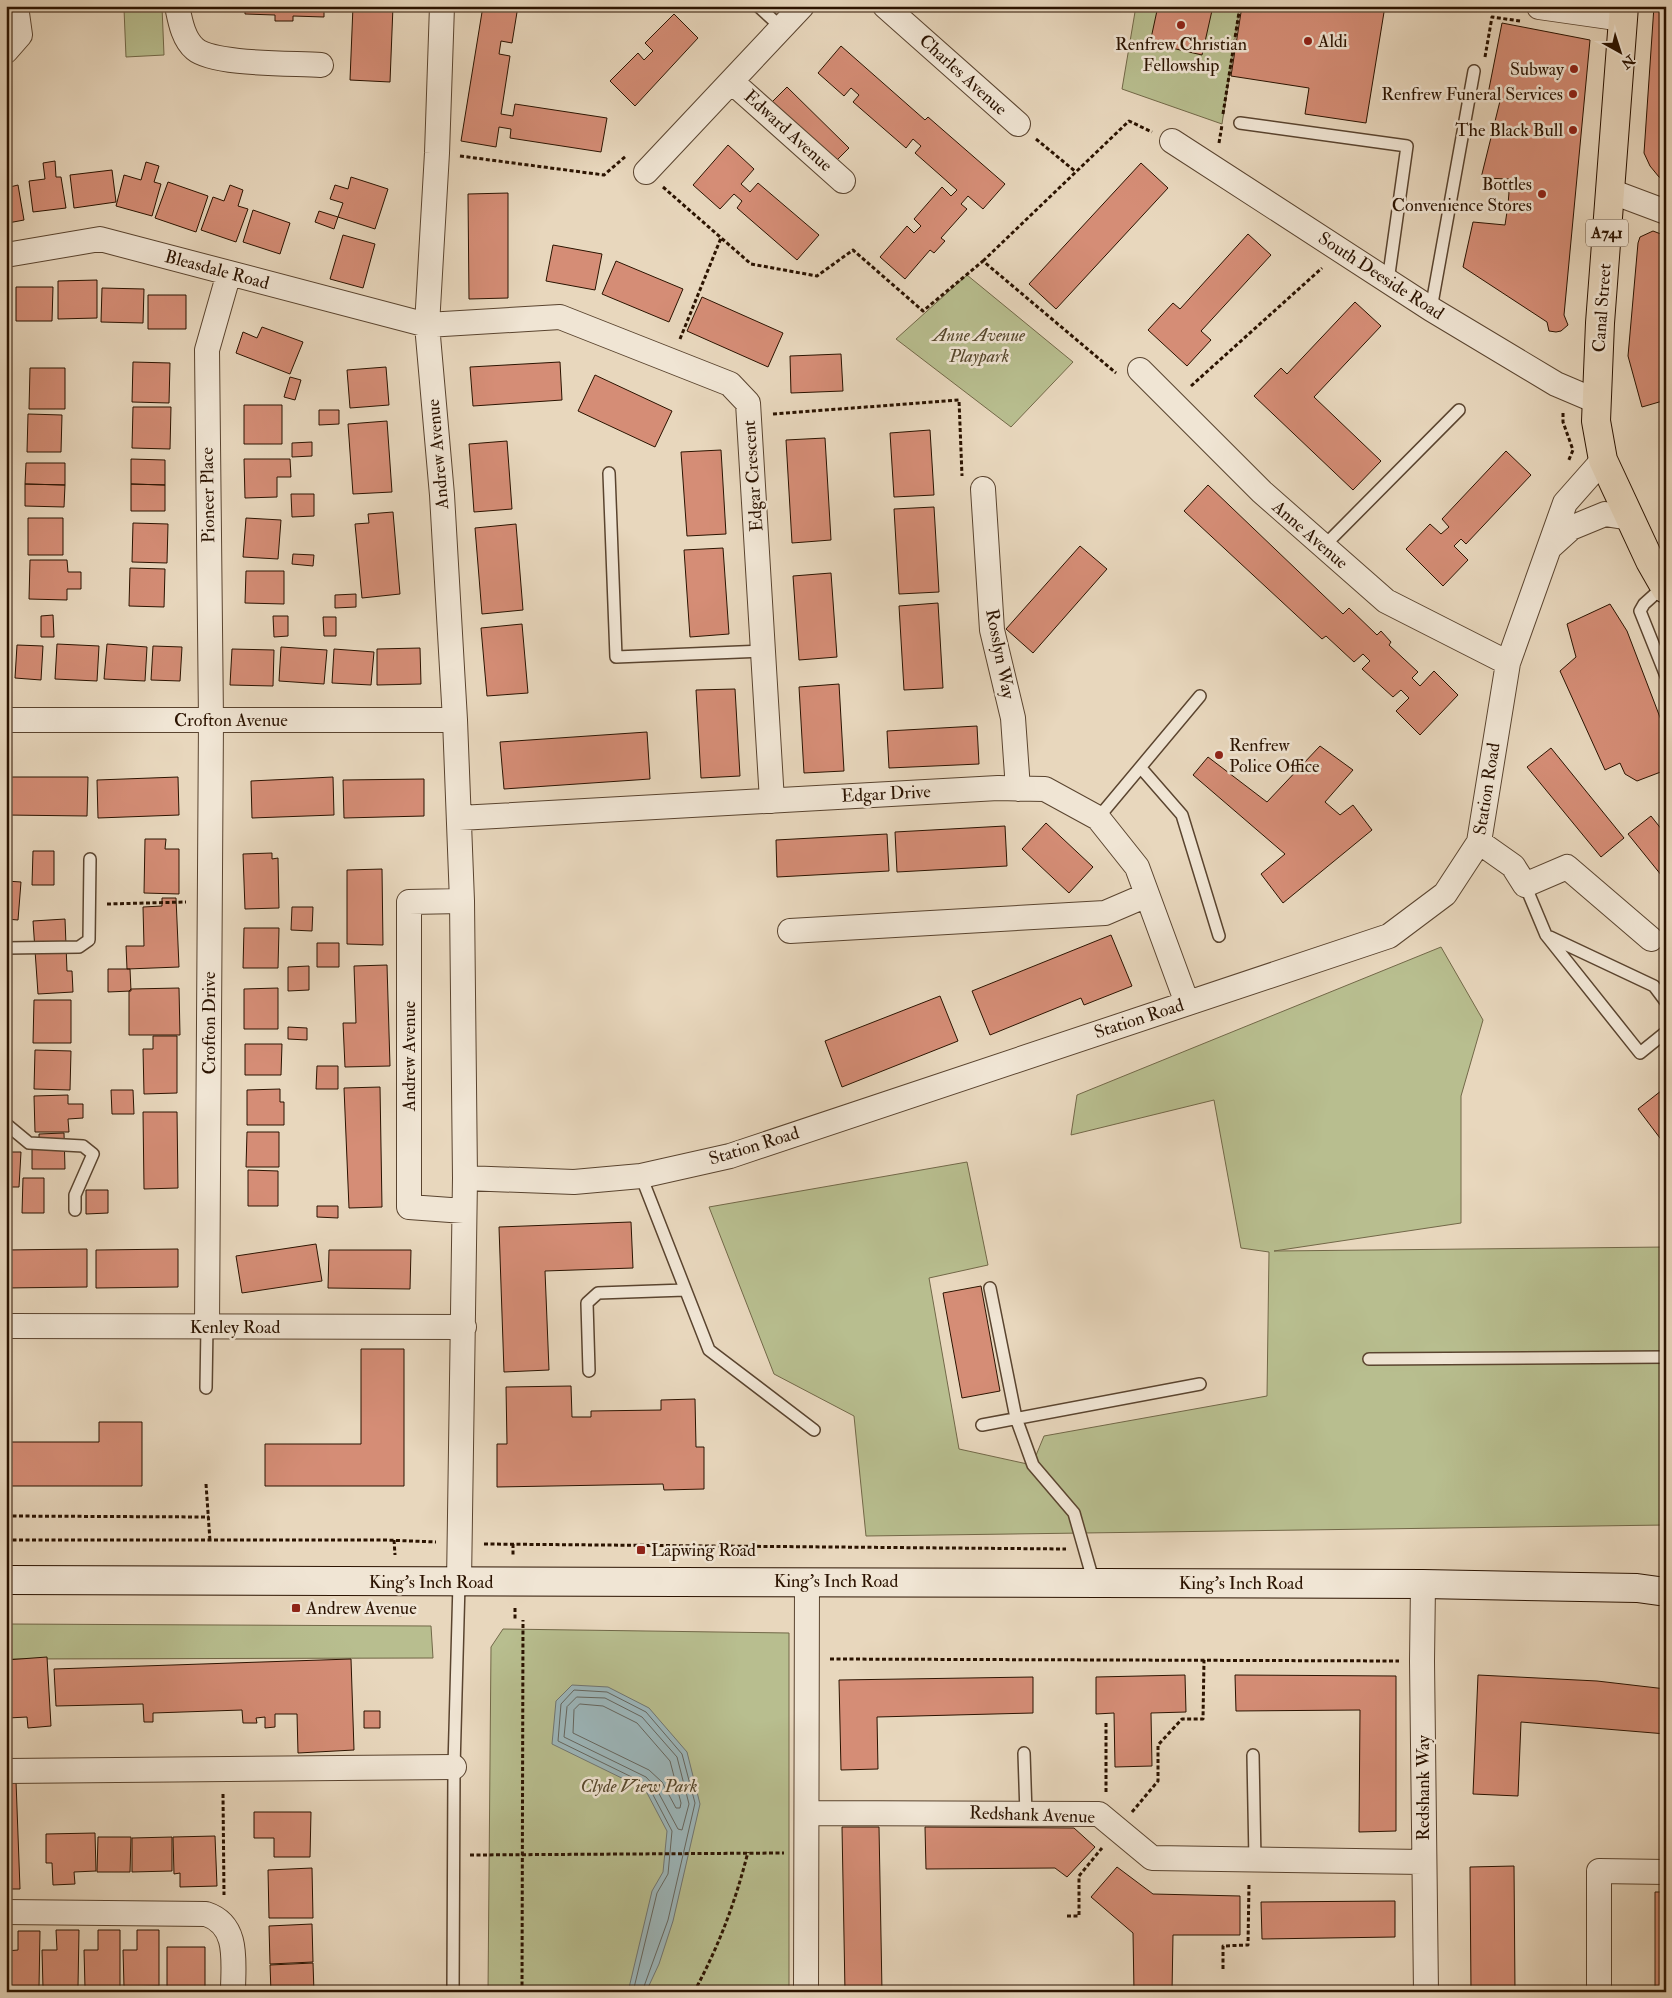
<svg xmlns="http://www.w3.org/2000/svg" width="1672" height="1998" viewBox="0 0 1672 1998" font-family="'IM FELL Double Pica',serif">
<rect width="100%" height="100%" fill="#e8d7bd"/>
<filter id="stains"><feTurbulence type="fractalNoise" baseFrequency=".004" numOctaves="4"/><feColorMatrix values="0 0 0 0 .2 0 0 0 0 .09 0 0 0 0 .02 0 0 0 .5 -.17"/></filter>
<radialGradient id="worn" r=".72"><stop offset=".6" stop-color="#630" stop-opacity="0"/><stop offset="1" stop-color="#630" stop-opacity=".3"/></radialGradient>
<path fill="#b8be8f" stroke="#726848" d="M1136 6H1240L1222 124 1122 89Z
M162 7 164 55 126 57 124 9Z
M967 275 1073 362 1011 427 896 339Z
M1441 947 1483 1020 1461 1096V1223L1274 1251 1666 1247V1525L866 1536 854 1416 774 1374 709 1207 967 1162 988 1265 929 1278 959 1449 1032 1465 1044 1436 1267 1396 1269 1252 1241 1248 1214 1100 1071 1135 1077 1095Z
M6 1624 431 1626 433 1658 6 1659Z
M503 1629 789 1633V1992H488L491 1647Z"/>
<path fill="#9cb7bc" stroke="#6f7571" d="M572 1685 608 1687 649 1708 687 1752 700 1804 673 1921 659 1964 646 1992H628L652 1891 663 1872 667 1831 647 1793 638 1786 552 1744 556 1701Z"/>
<g fill="none" stroke-linecap="round" stroke-linejoin="round">
<path stroke="#64655e" stroke-width="1" d="M577 1697 605 1698 642 1717 677 1757 689 1804 682 1830 678 1829 656 1788 646 1777 564 1737 567 1707Z
M580 1704 603 1706 637 1723 670 1761 681 1803 680 1808H676L662 1782 649 1770 573 1733 574 1710Z
M633 1992 657 1893 668 1874 672 1831 651 1791 642 1782 558 1741 561 1704 574 1690 607 1692 646 1712 682 1754 695 1803 668 1920 642 1992"/>
</g>
<path fill="#d58d76" stroke="#2b1300" d="M245 6H324V17L293 16V21H275V15L245 14Z
M353 6H393L390 82 350 80Z
M483 6H518L512 43 501 41 499 54 510 56 501 114 513 116 515 104 607 118 601 152 510 138 511 129 499 127 496 147 461 141Z
M1158 6H1213L1202 55 1150 43Z
M1242 6H1385L1366 123 1305 114 1309 88 1231 76Z
M1654 6H1666V180L1659 177 1650 166 1644 153Z
M674 14 698 38 635 106 610 81 638 53 644 60 653 51 645 43Z
M1502 23 1590 40 1564 315 1568 325 1561 331 1556 332 1549 331 1547 322 1463 267 1473 222 1505 225 1508 205 1510 179 1481 178 1500 101 1487 99Z
M841 46 925 120 928 117 1005 184 983 209 968 196 961 204 967 209 941 238 945 241 934 253 930 250 905 279 880 257 907 226 914 233 921 226 914 219 942 187 951 196 957 190 915 153 921 146 913 139 906 148 853 102 859 95 851 88 844 96 818 73Z
M787 87 849 148 834 163 772 102Z
M728 145 754 169 741 184 750 192 758 183 819 235 797 260 737 208 742 201 734 194 720 209 693 185Z
M55 161 56 177H61L66 208 33 212 29 181 45 179 43 163Z
M146 162 159 166 154 182 161 184 152 216 116 206 124 175 141 180Z
M1141 163 1168 188 1056 309 1029 284Z
M112 170 116 202 74 208 70 175Z
M351 177 388 189 375 229 338 217 343 203 330 199 335 185 348 189Z
M168 182 208 196 196 232 155 218Z
M18 185 24 220 8 223 6 188Z
M230 185 243 190 238 206 248 209 236 242 201 230 213 197 224 201Z
M508 193V298L469 299 468 194Z
M253 210 290 223 280 254 243 242Z
M319 211 338 217 334 229 315 222Z
M1653 231 1666 236V400L1642 407 1628 356 1638 243 1640 237Z
M1248 234 1271 255 1201 331 1211 340 1187 366 1148 330 1173 303 1180 309Z
M343 235 375 244 363 288 330 279Z
M553 245 602 254 595 290 546 281Z
M616 261 683 289 669 322 602 294Z
M97 280V318L58 319V281Z
M16 287H53L52 321H16Z
M102 288 144 289 143 323 101 322Z
M148 295H186V329H148Z
M702 297 783 333 768 367 687 331Z
M1355 302 1381 326 1314 397 1381 461 1353 490 1254 396 1281 368 1287 374Z
M262 327 303 342 290 374 236 353 243 332 257 338Z
M841 354 843 391 791 393 790 356Z
M133 362 170 363 169 403 132 402Z
M560 362 562 400 473 406 470 367Z
M386 367 389 405 350 408 347 370Z
M30 368H65V409H29Z
M595 375 672 411 655 447 578 411Z
M290 377 301 380 295 400 284 397Z
M244 405H282V444H244Z
M133 407H171L170 449 132 448Z
M319 410H339V424L319 425Z
M28 414 62 415 61 452H27Z
M387 421 392 492 353 494 348 424Z
M930 430 934 495 894 497 890 433Z
M825 438 831 540 792 543 786 440Z
M507 441 512 509 474 512 469 444Z
M312 442V456L292 457V443Z
M721 450 726 534 687 536 681 452Z
M1506 451 1531 475 1466 544 1461 539 1454 546 1468 560 1443 586 1406 549 1430 524 1441 534 1449 527 1442 519Z
M131 459 165 460V485L131 484Z
M244 459H290L291 477H277V497L245 498Z
M26 463H65V485L25 484Z
M25 484 65 485 64 507 25 506Z
M131 484 165 485V511H131Z
M1208 485 1343 614 1349 608 1377 635 1381 631 1391 642 1389 645 1418 672 1412 678 1420 686 1434 671 1458 695 1420 735 1396 711 1409 698 1401 690 1393 697 1362 669 1370 661 1363 654 1354 662 1326 636 1322 639 1184 511Z
M291 494H314V516L292 517Z
M934 507 939 592 899 594 894 509Z
M393 512 400 594 362 598 355 524 369 523 368 514Z
M28 518H63V555H28Z
M246 518 281 520 278 559 243 557Z
M133 523 168 524 167 563 132 562Z
M516 524 523 610 482 614 475 528Z
M1080 546 1107 569 1033 653 1006 629Z
M723 548 729 634 690 637 684 550Z
M293 554 314 555 313 566 292 564Z
M30 560H67L68 572H81V589H67V600L29 599Z
M130 568 165 569 164 607 129 606Z
M246 571H284V604L245 603Z
M831 573 837 657 799 660 793 576Z
M356 594V607L335 608V595Z
M938 603 943 688 904 690 899 606Z
M1610 604 1627 631 1666 733V770L1637 781 1625 774 1620 763 1605 770 1560 671 1576 657 1567 624Z
M53 615 54 637H41V616Z
M273 616H288V636L274 637Z
M323 617H336V636H324Z
M522 624 528 693 487 696 481 628Z
M57 644 99 646 97 681 55 679Z
M107 644 147 647 145 681 104 679Z
M17 645 43 646 41 680 15 678Z
M153 646 182 647 180 681 151 680Z
M281 647 327 650 324 684 279 681Z
M420 648 421 684 377 685V649Z
M232 649 274 650 273 686 230 685Z
M334 649 374 652 371 685 332 683Z
M839 684 844 771 804 773 799 687Z
M735 689 740 776 701 778 696 690Z
M977 726 979 764 889 768 887 731Z
M647 732 650 779 504 789 500 742Z
M1320 746 1353 770 1325 802 1340 815 1353 805 1372 830 1283 903 1261 874 1285 854 1193 775 1208 757 1267 802Z
M1551 748 1624 838 1601 857 1527 767Z
M7 777H88L87 816 6 815Z
M178 777 179 815 98 818 97 780Z
M333 777 334 815 252 818 251 781Z
M424 779V816L344 818 343 780Z
M1651 816 1666 835V881L1628 834Z
M1046 823 1093 867 1069 893 1022 849Z
M1005 826 1007 866 897 872 895 832Z
M887 834 889 871 777 877 776 840Z
M145 839H166L165 849H179V894L144 893Z
M33 851H54V885H32Z
M272 853V859L278 858 279 908 245 909 243 854Z
M382 869 383 945 347 944V870Z
M6 881 21 882 18 920 6 919Z
M162 898H176L179 967 127 969 126 946H144L143 907 162 906Z
M292 907H313L312 931 291 930Z
M65 919 67 971H72L73 992 38 994 33 921Z
M244 928H279L278 968H243Z
M1111 935 1132 986 1084 1005 1081 998 990 1035 972 991Z
M317 943H339V967H317Z
M387 965 390 1066 345 1067 343 1023H356L354 966Z
M309 966V990L288 991V967Z
M108 969H130L131 991 108 992Z
M179 988 180 1035H129V991L131 989Z
M278 988V1029H244V989Z
M940 996 958 1041 842 1087 825 1041Z
M34 1000H71V1043H33Z
M288 1027 307 1028V1040L288 1039Z
M153 1036H177V1093L144 1094 143 1049H153Z
M245 1044H282L281 1075H245Z
M35 1050 71 1051 70 1090 34 1089Z
M317 1066H338V1089H316Z
M380 1087 382 1207 349 1208 344 1088Z
M1666 1087V1146L1638 1109Z
M280 1089V1102H284V1125H247V1090Z
M111 1090H133L134 1114H112Z
M68 1095V1104H83V1118L68 1119 69 1132H35L34 1096Z
M143 1112H177L178 1188 144 1189Z
M247 1132H279V1167H246Z
M64 1133 65 1169H32V1149H39V1134Z
M6 1152H21L19 1187H6Z
M248 1170 278 1171V1206H248Z
M23 1178H44V1213H22Z
M86 1190H108V1213L86 1214Z
M317 1206H338V1218L317 1217Z
M631 1222 633 1268 545 1271 549 1370 504 1372 499 1227Z
M316 1244 322 1281 242 1293 236 1256Z
M87 1249V1287L6 1288V1250Z
M178 1249V1287L96 1288V1250Z
M329 1250H411L410 1289 328 1288Z
M981 1286 1000 1391 962 1398 943 1293Z
M361 1349H404V1486H265V1444H361Z
M571 1386 572 1417H591V1411L661 1410V1400L695 1399 696 1447H704V1489L664 1490 663 1484 497 1487V1444H507L506 1387Z
M99 1422H142V1486H6V1442H99Z
M47 1657 51 1726 28 1728 27 1717 8 1718 10 1750H6V1660Z
M351 1659 354 1750 298 1753 297 1714H275V1727L265 1728V1717L256 1718 257 1723H243L242 1710 153 1713V1722H144L143 1704 56 1706 54 1669Z
M1185 1675 1186 1712 1151 1713 1152 1766 1115 1767 1114 1713 1096 1714V1677Z
M1235 1675 1396 1676V1831L1359 1832 1360 1710 1236 1711Z
M1478 1675 1597 1681 1666 1689V1734L1521 1722 1518 1796 1473 1794Z
M1033 1677V1713L877 1717 878 1769 841 1770 839 1680Z
M364 1711H380V1728H364Z
M6 1781H16L20 1889H6Z
M254 1812H311L310 1857H274V1838H254Z
M842 1827H879L882 1992H845Z
M925 1827 1074 1828 1095 1847 1067 1877 1055 1868 926 1869Z
M95 1833 96 1871 74 1872 75 1884 53 1885 52 1863H46V1834Z
M215 1836 217 1886 180 1887V1873L174 1874 173 1837Z
M98 1837H131L130 1872H97Z
M172 1837V1871L132 1872V1838Z
M1514 1866 1515 1992H1471L1470 1867Z
M1117 1867 1153 1894 1240 1896V1935H1173L1172 1992H1134L1133 1933 1091 1897Z
M312 1868 313 1918H269L268 1870Z
M1655 1892H1666V1992H1655Z
M1395 1901V1937L1262 1939 1261 1902Z
M312 1924 313 1962 270 1964 269 1926Z
M56 1930H79L78 1987 43 1988 42 1950H57Z
M98 1930H120V1987L85 1988 84 1950H98Z
M137 1930H159V1986L124 1987 123 1950H137Z
M18 1931H40L39 1987 6 1988V1951L18 1950Z
M167 1947H205V1992H167Z
M313 1963 314 1992H271L270 1965Z"/>
<g fill="none" stroke-linecap="round" stroke-linejoin="round">
<defs>
<path id="lane" d="M758 6 782 28
M1240 123 1407 146 1388 281
M1431 309 1474 71
M609 473 616 657 764 651
M1324 546 1459 410
M1664 586 1644 604 1640 611 1666 676
M1141 768 1182 815 1219 936
M1098 818 1200 696
M1525 885 1546 935 1640 1053 1666 1032
M1550 937 1654 986 1666 1002
M6 948 79 947 89 940 90 859
M6 1124 29 1143 83 1146 93 1154 75 1195V1210
M641 1176 709 1350 814 1430
M990 1288 1016 1418 1033 1465 1074 1513 1094 1583
M1369 1359 1666 1357
M589 1371 587 1303 598 1293 685 1290
M206 1388 207 1326
M982 1425 1200 1384
M1024 1753 1026 1814
M1253 1755 1255 1860
M453 1992 454 1767 459 1583"/>
<path id="street" d="M177 6C180 20 183 39 195 49 214 65 293 63 321 65
M442 6 437 153 427 325 442 495 455 720 462 901 465 1178 459 1583
M885 6 1018 124
M1539 7 1623 19
M6 51 20 35 16 6
M732 82 843 181
M1172 141 1431 309 1556 384 1596 401
M646 172 802 6
M1610 191 1666 212
M6 255 100 239 427 325 560 317 730 384 748 403 772 801
M1140 370 1262 492 1386 601 1508 663
M983 489 992 630 1013 718 1018 789
M1550 547 1571 528 1605 514 1630 518
M6 720H455
M459 818 998 788 1045 789 1098 818 1137 867 1187 1003
M1479 842 1513 866 1525 885 1567 867 1651 939
M462 901 409 902V1207L464 1211
M790 931 1105 913 1147 895
M465 1178 574 1182 641 1176 730 1156 1389 936 1445 894 1479 842 1508 663 1565 503 1603 460
M6 1326 464 1327
M207 1326 211 720 207 350 229 273
M1423 1584 1422 1661 1426 1992
M6 1771 454 1767
M807 1813 1099 1814 1152 1858 1423 1862
M6 1912 206 1914C240 1925 233 1963 233 1992
M806 1992 807 1581
M1599 1992V1871L1666 1872"/>
<path id="secondary" d="M6 1580 1423 1584 1637 1588 1666 1592"/>
<path id="primary" d="M1624 6 1600 323 1596 421 1603 460 1650 561 1666 589"/>
</defs>
<use href="#lane" stroke="#5a442f" stroke-width="14"/>
<use href="#street" stroke="#5a442f" stroke-width="26"/>
<use href="#secondary" stroke="#2b1300" stroke-width="30"/>
<use href="#primary" stroke="#2b1300" stroke-width="30"/>
<path stroke="#2b1300" stroke-width="3" stroke-dasharray="4 2.5" stroke-linecap="butt" d="M1485 57 1492 17 1520 21
M1223 114 1240 6
M1036 139 1076 172
M1219 143 1222 125
M460 156 604 175 626 156
M663 187 751 264 817 276 853 250 923 311 983 261 1116 373
M983 261 1129 121 1152 132
M680 339 721 238
M1191 386 1322 268
M1563 413V422L1573 450 1568 462
M773 414 959 400 962 476
M107 904 186 902
M206 1484 210 1541
M6 1516 209 1517
M6 1540H386L436 1542
M394 1540 395 1555
M484 1544 1066 1549
M513 1544V1557
M399 1606 400 1618
M515 1608V1620
M830 1659 1399 1661
M1106 1723V1792
M223 1794 224 1895
M1132 1812 1158 1781V1745L1182 1719H1203L1204 1660
M470 1855 784 1853
M1067 1916H1079V1876L1102 1848
M1223 1969V1946L1248 1945 1249 1883
M522 1992 523 1620
M694 1992C719 1946 735 1903 748 1852"/>
<use href="#lane" stroke="#f0e5d4" stroke-width="11"/>
<use href="#street" stroke="#f0e5d4" stroke-width="24"/>
<use href="#secondary" stroke="#f0e5d4" stroke-width="28"/>
<use href="#primary" stroke="#e8d7bd" stroke-width="28"/>
</g>
<g fill="#8f2418" stroke="#f0e5d4" stroke-width="2">
<circle cx="1181" cy="25" r="5"/>
<circle cx="1308" cy="41" r="5"/>
<circle cx="1574" cy="69" r="5"/>
<circle cx="1573" cy="94" r="5"/>
<circle cx="1573" cy="130" r="5"/>
<circle cx="1542" cy="194" r="5"/>
<circle cx="1219" cy="755" r="5"/>
<rect x="636" y="1545" width="10" height="10" rx="2.5"/>
<rect x="291" y="1603" width="10" height="10" rx="2.5"/>
</g>
<g text-anchor="middle" dominant-baseline="central" stroke-width="5" stroke-linejoin="round" paint-order="stroke">
<rect fill="#f0e5d4" stroke="#665240" stroke-width="1" x="1586" y="219.5" width="42" height="27" rx="4"/>
<g font-size="16" font-weight="bold" fill="#2b1300">
<text x="1607" y="233">A741</text>
</g>
<g font-size="18" fill="#2b1300" stroke="#f0e5d4" text-anchor="start">
<text x="1318" y="41">Aldi</text>
<text x="1181" y="44" text-anchor="middle">Renfrew Christian<tspan x="1181" dy="21">Fellowship</tspan></text>
<text x="1564" y="69" text-anchor="end">Subway</text>
<text x="1563" y="94" text-anchor="end">Renfrew Funeral Services</text>
<text x="1563" y="130" text-anchor="end">The Black Bull</text>
<text x="1532" y="184" text-anchor="end">Bottles<tspan x="1532" dy="21">Convenience Stores</tspan></text>
<text x="1229" y="745">Renfrew<tspan x="1229" dy="21">Police Office</tspan></text>
<text x="651" y="1550">Lapwing Road</text>
<text x="306" y="1608">Andrew Avenue</text>
</g>
<g font-size="18" fill="#2b1300" stroke="#f0e5d4">
<text transform="translate(963 75) rotate(42)">Charles Avenue</text>
<text transform="translate(788 131) rotate(42)">Edward Avenue</text>
<text transform="translate(217 270) rotate(15)">Bleasdale Road</text>
<text transform="translate(1381 276) rotate(33)">South Deeside Road</text>
<text transform="translate(1602 308) rotate(-86)">Canal Street</text>
<text transform="translate(438 454) rotate(-95)">Andrew Avenue</text>
<text transform="translate(753 476) rotate(-94)">Edgar Crescent</text>
<text transform="translate(208 495) rotate(-91)">Pioneer Place</text>
<text transform="translate(1310 535) rotate(41)">Anne Avenue</text>
<text transform="translate(1000 654) rotate(79)">Rosslyn Way</text>
<text x="231" y="720">Crofton Avenue</text>
<text transform="translate(1487 789) rotate(-81)">Station Road</text>
<text transform="translate(886 794) rotate(-3)">Edgar Drive</text>
<text transform="translate(1139 1019) rotate(-18)">Station Road</text>
<text transform="translate(209 1023) rotate(-90)">Crofton Drive</text>
<text transform="translate(409 1056) rotate(-90)">Andrew Avenue</text>
<text transform="translate(754 1146) rotate(-17)">Station Road</text>
<text x="235" y="1327">Kenley Road</text>
<text x="836" y="1581">King's Inch Road</text>
<text x="431" y="1582">King's Inch Road</text>
<text x="1241" y="1583">King's Inch Road</text>
<text transform="translate(1423 1788) rotate(-90)">Redshank Way</text>
<text transform="translate(1032 1815) rotate(2)">Redshank Avenue</text>
</g>
<g font-size="18" font-style="italic" fill="#55462b" stroke="#f0e5d4">
<text x="979" y="335">Anne Avenue<tspan x="979" dy="21">Playpark</tspan></text>
<text x="639" y="1786">Clyde View Park</text>
</g>
</g>
<rect width="1672" height="1998" fill="none" stroke="#e8d7bd" stroke-width="25"/>
<rect x="8" y="8" width="1657" height="1983" fill="none" stroke="#2b1300" stroke-width="2.5"/>
<rect x="12" y="12" width="1647" height="1973" fill="none" stroke="#2b1300"/>
<g transform="translate(1620 52) rotate(141)" stroke="#f0e5d4" stroke-width="4" paint-order="stroke">
<path d="M0-4L9 19L0 12L-9 19Z" fill="#2b1300"/>
<text y="-8" font-size="14" font-weight="bold" text-anchor="middle" fill="#2b1300">N</text>
</g>
<rect width="100%" height="100%" filter="url(#stains)"/>
<rect width="100%" height="100%" fill="url(#worn)"/>
</svg>
